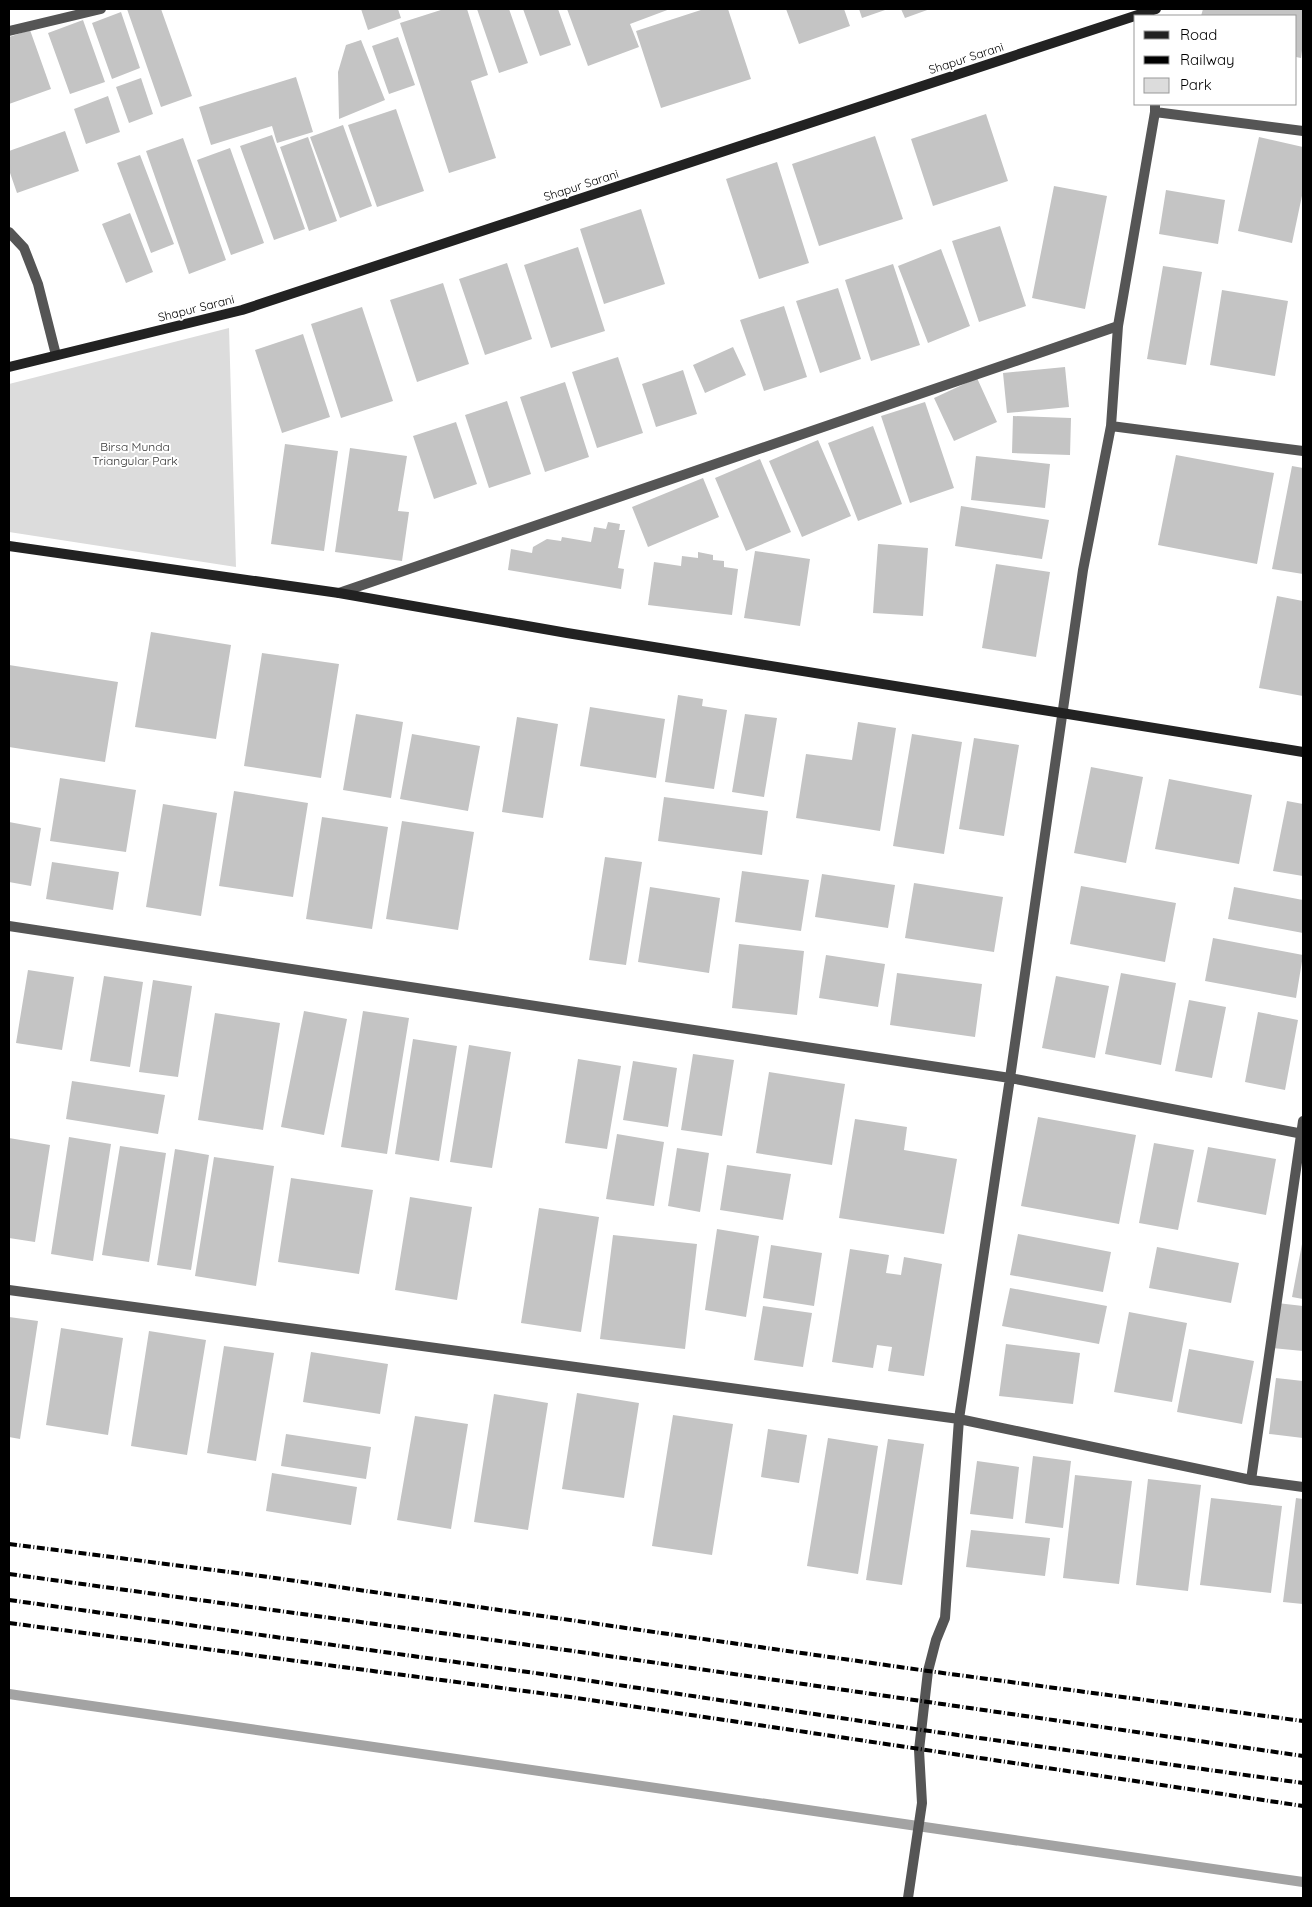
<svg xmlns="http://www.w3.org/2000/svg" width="1312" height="1907" viewBox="0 0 1312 1907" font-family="Quicksand,sans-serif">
<rect width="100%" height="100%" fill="#fff"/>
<path fill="#dcdcdc" d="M229 328 236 567 9 532V384Z"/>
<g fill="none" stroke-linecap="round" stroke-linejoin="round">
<path stroke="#a3a3a3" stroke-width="10" d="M9 1694 1303 1882"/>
</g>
<path fill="#c4c4c4" d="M127 9H161L192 96 161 107Z
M361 9H398L401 18 368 30Z
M444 9H467L488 75 471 81 496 158 449 173 400 23Z
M477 9H509L528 63 499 73Z
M523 9H558L571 45 540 56Z
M567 9H670L630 24 639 47 588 66Z
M704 9H728L751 79 661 108 636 31Z
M786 9H844L850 26 799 44Z
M859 9H888L862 18Z
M901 9H930L905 18Z
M1203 9H1303V43L1301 58 1296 57V16H1201Z
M121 12 140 68 112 79 92 23Z
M83 20 105 82 70 94 48 33Z
M30 30 51 89 9 104V37Z
M398 37 415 85 389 94 372 46Z
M361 40 385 100 339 119 338 72 346 45Z
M296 77 313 132 277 143 272 126 211 145 199 107Z
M141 78 153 114 129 123 116 87Z
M108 96 120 132 86 144 74 109Z
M396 109 424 191 377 207 348 125Z
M986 114 1008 181 933 206 911 139Z
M343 125 372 206 340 218 310 137Z
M65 131 79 171 17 193 9 170V151Z
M272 135 305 229 274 240 240 146Z
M875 136 903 219 819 246 792 164Z
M308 137 337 221 309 231 280 147Z
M1259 137 1303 147V191L1292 243 1238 231Z
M183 138 226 260 189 274 146 151Z
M230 148 264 243 231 255 197 160Z
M140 155 174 244 151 253 117 163Z
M777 162 809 263 759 279 726 179Z
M1054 186 1107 196 1085 309 1032 298Z
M1166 190 1225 200 1218 244 1159 234Z
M641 209 665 284 604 304 580 229Z
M130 213 153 272 126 283 102 224Z
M1000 226 1026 306 979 322 952 241Z
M578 247 605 331 551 348 524 265Z
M941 249 970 326 928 343 898 266Z
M507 263 532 339 485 355 459 279Z
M893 264 920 345 871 361 845 280Z
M1163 266 1202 272 1186 365 1147 359Z
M443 283 469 364 417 382 390 300Z
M838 288 861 359 820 373 796 301Z
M1222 290 1288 301 1275 376 1210 365Z
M784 306 807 377 764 391 740 320Z
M362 307 393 401 341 418 311 324Z
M303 334 330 417 282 433 255 350Z
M733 347 746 375 705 393 693 365Z
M618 357 643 433 597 448 572 372Z
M1065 367 1069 407 1007 413 1003 373Z
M683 370 697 414 656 427 642 384Z
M977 378 997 422 954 441 934 398Z
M565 382 589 457 545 472 520 397Z
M507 401 531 474 489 488 465 415Z
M925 402 954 488 910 503 881 416Z
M1013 416 1071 418 1070 455 1012 453Z
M456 422 477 484 434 499 413 436Z
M873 426 902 504 858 521 828 443Z
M818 440 851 516 802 537 769 461Z
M285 444 338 451 324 551 271 544Z
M350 448 407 456 398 511 409 512 402 561 335 552Z
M1176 455 1274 473 1257 564 1158 545Z
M976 456 1050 464 1045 508 971 500Z
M760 459 791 532 746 551 715 478Z
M1292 466 1303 468V574L1272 569Z
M703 478 719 517 648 547 632 507Z
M961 506 1049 520 1042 559 955 546Z
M608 522 620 524 619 530H625L618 568 624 569 621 589 508 570 511 549 532 553 533 547 547 539 561 541 562 537 591 542 594 527 606 529Z
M878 544 928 548 923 616 873 613Z
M755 551 810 559 800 626 744 618Z
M698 552 713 555V560L724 561V567L738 569 732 615 648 605 654 562 681 566 682 556 698 558Z
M996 564 1050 572 1036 657 982 648Z
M1277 596 1303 601V696L1259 688Z
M151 632 231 645 216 739 135 727Z
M262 653 339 664 321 778 244 766Z
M9 665 118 682 105 762 9 747Z
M678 695 703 699 702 706 727 710 714 789 665 782Z
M590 707 665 719 656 778 580 766Z
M356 714 403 722 391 798 343 790Z
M745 714 777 718 764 797 732 792Z
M517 717 558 724 543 818 502 812Z
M858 722 896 728 880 831 796 818 806 754 852 760Z
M412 734 480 746 468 811 400 799Z
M912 734 962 742 944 854 893 846Z
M974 738 1019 745 1004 836 959 829Z
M1091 767 1143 777 1126 863 1074 853Z
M60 778 136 790 126 852 50 841Z
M1169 779 1252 795 1239 864 1155 849Z
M234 791 308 803 293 897 219 886Z
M664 797 768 811 762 855 658 841Z
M1287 801 1303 804V876L1273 871Z
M163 804 217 813 201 916 146 907Z
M322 817 388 827 372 929 306 919Z
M402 821 474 832 458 930 386 919Z
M9 822 41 828 31 886 9 882Z
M605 857 642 862 626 965 589 960Z
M52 862 119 872 113 910 46 899Z
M742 871 809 880 801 931 735 922Z
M822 874 895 885 888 928 815 917Z
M914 883 1003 897 994 952 905 938Z
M1081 886 1176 903 1165 962 1070 944Z
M650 887 720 898 709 973 638 962Z
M1234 887 1303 900V933L1228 919Z
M1213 938 1303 955 1296 998 1205 981Z
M739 944 804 951 797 1015 732 1008Z
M826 955 885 964 878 1007 819 998Z
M28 970 74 977 62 1050 16 1043Z
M897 973 982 984 975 1037 890 1025Z
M1121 973 1176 983 1161 1065 1105 1054Z
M104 976 143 982 130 1067 90 1061Z
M1056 976 1109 986 1095 1058 1042 1048Z
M153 980 192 986 178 1077 139 1072Z
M1189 1000 1226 1007 1212 1078 1175 1071Z
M304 1011 347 1019 324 1135 281 1127Z
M363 1011 409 1018 387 1154 341 1147Z
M1258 1012 1298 1020 1285 1090 1245 1082Z
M215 1013 280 1023 263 1130 198 1120Z
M413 1039 457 1046 439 1161 395 1154Z
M469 1045 511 1052 492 1168 450 1162Z
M693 1054 734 1060 722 1136 681 1130Z
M578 1059 621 1066 607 1149 565 1143Z
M633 1061 677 1068 668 1127 623 1120Z
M769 1072 845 1084 832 1165 756 1153Z
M72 1081 165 1095 158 1134 66 1119Z
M1038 1117 1136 1135 1119 1224 1021 1206Z
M855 1119 907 1127 904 1150 957 1159 944 1234 839 1218Z
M617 1134 664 1142 654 1206 606 1199Z
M69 1137 111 1144 93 1261 51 1254Z
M9 1138 50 1145 35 1242 9 1238Z
M1154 1143 1194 1150 1178 1230 1139 1223Z
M120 1146 166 1153 149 1262 102 1255Z
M1208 1147 1276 1159 1266 1215 1197 1202Z
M677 1148 709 1153 700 1212 668 1206Z
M175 1149 209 1155 191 1270 157 1265Z
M214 1157 274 1166 256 1286 195 1276Z
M727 1165 791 1174 783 1220 720 1210Z
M291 1178 373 1190 359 1274 278 1262Z
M410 1197 472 1207 457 1300 395 1290Z
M539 1208 599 1217 581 1332 521 1323Z
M717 1229 759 1236 746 1317 705 1310Z
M1018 1234 1111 1252 1103 1292 1010 1275Z
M613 1235 697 1244 685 1349 600 1339Z
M1302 1244H1303V1299L1292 1297Z
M771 1245 822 1253 814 1306 763 1298Z
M1157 1247 1239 1263 1231 1303 1149 1288Z
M850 1249 889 1255 886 1273 901 1275 904 1257 942 1264 924 1376 888 1371 892 1347 877 1345 873 1368 832 1362Z
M1010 1288 1107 1306 1099 1344 1002 1326Z
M1277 1303 1303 1306V1351L1272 1348Z
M763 1306 812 1313 803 1367 754 1360Z
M1129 1312 1187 1323 1172 1402 1114 1392Z
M9 1317 38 1321 20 1439 9 1437Z
M61 1328 123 1338 108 1435 46 1425Z
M149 1331 206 1340 187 1455 131 1446Z
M1006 1344 1080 1353 1073 1404 999 1396Z
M224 1346 274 1353 256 1461 207 1453Z
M1189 1349 1254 1361 1242 1424 1177 1412Z
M311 1352 388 1364 380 1414 303 1402Z
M1276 1378 1303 1381V1438L1269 1434Z
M577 1393 639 1403 624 1498 562 1489Z
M494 1394 548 1403 528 1530 474 1522Z
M673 1415 733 1424 712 1555 652 1546Z
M415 1416 468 1424 451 1529 397 1520Z
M768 1429 807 1435 799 1483 761 1477Z
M286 1434 371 1447 366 1479 281 1466Z
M828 1438 878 1446 858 1574 807 1566Z
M888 1439 924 1444 902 1585 866 1580Z
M1033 1456 1071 1461 1063 1528 1025 1523Z
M977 1461 1019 1467 1013 1519 970 1514Z
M272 1473 357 1487 351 1525 266 1511Z
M1075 1475 1132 1481 1119 1584 1063 1578Z
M1148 1479 1201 1485 1188 1591 1136 1585Z
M1211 1498 1282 1506 1271 1593 1200 1585Z
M1296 1498 1303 1499V1604L1283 1602Z
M971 1530 1050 1538 1045 1576 966 1567Z"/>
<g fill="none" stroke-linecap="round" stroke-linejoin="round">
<path stroke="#555" stroke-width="10" d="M9 31 101 9
M1155 112 1303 131
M9 232 24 248 38 284 56 355
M1111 426 1303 451
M339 593 1118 326
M9 926 1010 1078 1303 1134
M9 1290 959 1419 1251 1480 1303 1487
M1251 1480 1303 1121
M908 1898 922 1803 919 1750 928 1671 936 1640 945 1618 959 1419 1010 1078 1083 570 1111 426 1118 326 1155 112V104"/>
<path stroke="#222" stroke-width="10" d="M9 367 242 310 1156 9
M9 546 339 593 567 633 1303 752"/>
<path stroke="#000" stroke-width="4" stroke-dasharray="8 2.5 1 2.5" stroke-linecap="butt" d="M9 1544 261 1576 928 1671 1303 1721
M9 1574 595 1654 1303 1756
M9 1600 571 1678 922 1730 1303 1783
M9 1623 570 1697 1303 1806"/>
</g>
<g text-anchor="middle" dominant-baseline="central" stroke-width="4" stroke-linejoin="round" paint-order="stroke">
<g font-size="12" fill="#000" stroke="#fff">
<text transform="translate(966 58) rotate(-18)">Shapur Sarani</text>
<text transform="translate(581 185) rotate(-18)">Shapur Sarani</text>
<text transform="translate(196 308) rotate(-14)">Shapur Sarani</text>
</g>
<g font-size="12" fill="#333" stroke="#fff">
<text x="135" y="446">Birsa Munda<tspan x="135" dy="14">Triangular Park</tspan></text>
</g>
</g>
<rect width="1312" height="1907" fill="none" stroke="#000000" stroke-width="20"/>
<rect x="1134" y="15" width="162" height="90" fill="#ffffff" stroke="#999999"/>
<rect x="1144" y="31" width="25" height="8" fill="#222222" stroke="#999999"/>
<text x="1180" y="40" font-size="15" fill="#000000">Road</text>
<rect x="1144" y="56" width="25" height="8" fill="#000000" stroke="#999999"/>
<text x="1180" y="65" font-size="15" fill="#000000">Railway</text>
<rect x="1144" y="78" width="25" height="15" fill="#dcdcdc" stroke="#999999"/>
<text x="1180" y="90" font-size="15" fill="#000000">Park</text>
</svg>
